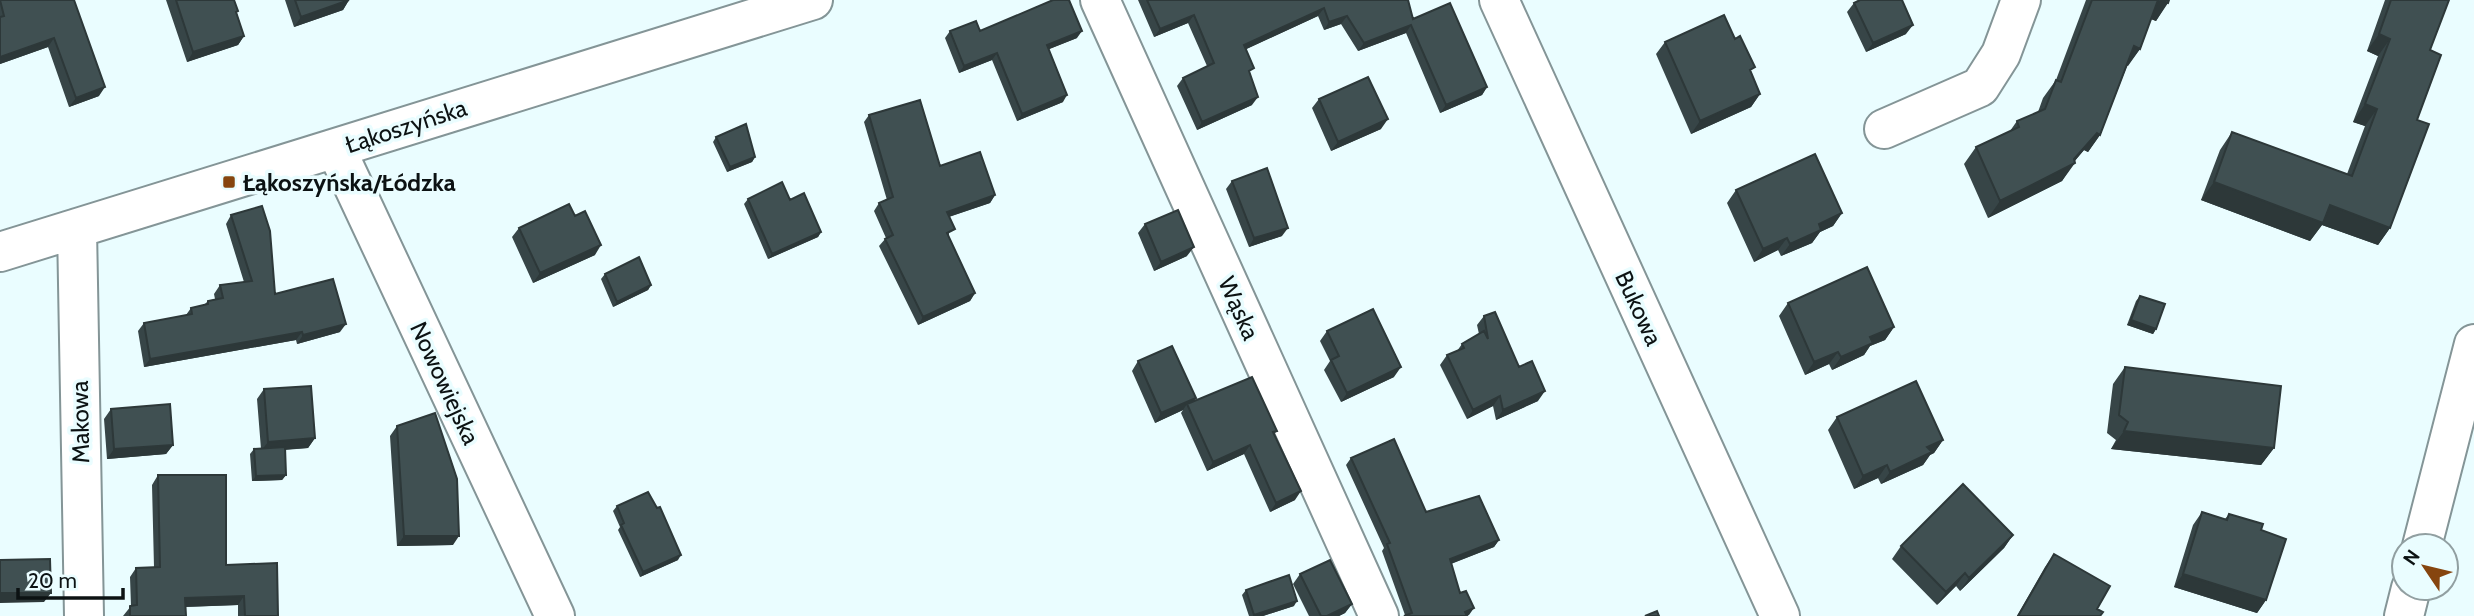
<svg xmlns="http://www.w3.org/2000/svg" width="2474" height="616" viewBox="0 0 2474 616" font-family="Cabin,sans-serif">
<rect width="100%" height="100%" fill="#eafdff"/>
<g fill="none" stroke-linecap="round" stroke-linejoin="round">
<defs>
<path id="minor" d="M1100 0 1379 616
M1499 0 1780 616
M1884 129 1980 87 2001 54 2021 0
M336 149 555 616
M77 228 84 616
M0 252 813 0
M2422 546 2474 344
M2404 616 2411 588"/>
</defs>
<use href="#minor" stroke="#849597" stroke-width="42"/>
<use href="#minor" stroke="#fff" stroke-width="38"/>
</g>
<path fill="#374547" d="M0 0H74L99 96 69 107 48 47 0 64Z
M166 0H234L237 14 244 36 238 45 187 62Z
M285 0H349L343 10 294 27Z
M1138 0H1408L1413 19 1487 87 1482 95 1440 113 1406 33 1358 51 1341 24 1324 30 1318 16 1246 49 1250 74 1252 105 1197 130 1177 86 1183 78 1207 66 1188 23 1154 37Z
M2086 0H2169L2156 21 2151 19 2140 49 2127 66 2100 135 2088 152 2084 150 2074 162 2062 181 1988 218 1964 164 1976 147 2010 131 2017 121 2038 112 2043 98 2056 80Z
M2385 0H2449L2430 50 2417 120 2390 228 2378 245 2322 225 2310 241 2201 200 2220 150 2232 132 2347 174 2365 126 2353 122 2378 56 2367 51Z
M1854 3 1906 34 1866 52 1847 12Z
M950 31H980L1077 38 1049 49 1063 102 1017 121 992 60 959 73 945 38Z
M1665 42 1760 94 1751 107 1691 134 1656 54Z
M1319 99 1381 129 1331 151 1312 108Z
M869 115 940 166 995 195 990 203 949 217V237L975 293 970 301 918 325 879 246 886 238 874 211 879 203 887 200 864 122Z
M716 137 755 157 752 162 727 172 713 142Z
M1232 181 1282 236 1249 247 1226 189Z
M1736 190 1842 213 1833 226 1820 232 1812 243 1781 256 1778 250 1754 262 1727 203Z
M748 199 790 200 821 232 818 237 768 259 744 204Z
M231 215 275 294 340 332 297 344 296 340 144 367 138 331 144 323 186 315 191 308 204 305 208 301 215 299 214 294 220 285 244 282 226 224Z
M1145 224 1187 256 1154 271 1138 233Z
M519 228 595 255 533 283 512 237Z
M605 274 651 285 648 290 613 307 601 279Z
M2140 296 2156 329 2153 334 2127 325 2136 301Z
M1788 303 1894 327 1885 340 1870 346 1864 355 1832 370 1829 364 1805 375 1779 316Z
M1484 316 1519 367 1538 401 1496 420 1493 406 1467 419 1440 365 1447 355 1457 351 1462 344 1479 334 1477 325Z
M1327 331 1394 377 1341 402 1324 370 1330 361 1320 341Z
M1138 361 1194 401 1277 431 1274 434 1295 500 1270 512 1244 454 1207 471 1181 413 1183 410 1155 423 1132 371Z
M2125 367 2274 448 2261 465 2111 449 2116 440 2107 433 2113 384Z
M264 389 315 438 308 448 285 450 286 475 282 480 252 481 250 454 254 449H261L257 399Z
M111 409 173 445 166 454 107 459 104 419Z
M1837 417 1943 440 1934 453 1930 455 1923 465 1881 484 1878 478 1854 489 1828 430Z
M397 426 453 545 397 546 390 436Z
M1351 458 1426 512 1499 540 1494 547 1451 564 1460 593 1469 615H1405L1382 551 1384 548 1346 465Z
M158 475 226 565 278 616H238V605L186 607V616H123L131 606 130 577 136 568 154 567 152 485Z
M617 506 678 560 640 577 618 530 620 527 613 511Z
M2202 512 2225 519 2229 514 2266 600 2257 613 2174 587 2193 525Z
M2013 535 2004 548 1960 591 1956 586 1937 605 1892 559 1901 546Z
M2054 554 2097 609 2100 616H2017L2045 567Z
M1300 574 1352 604 1345 613 1339 616H1309L1293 584Z
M1246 590 1294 606 1263 616H1249L1242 595Z"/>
<path fill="#2d3839" d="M349 0 343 10 294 27 301 17Z
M2158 0 2168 3 2156 21 2146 17Z
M1324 8 1318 16 1238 53 1244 45Z
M1194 15 1188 23 1154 37 1160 29Z
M1347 16 1341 24 1324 30 1329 22Z
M1411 25 1406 33 1358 51 1364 43Z
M1913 25 1906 34 1866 52 1873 43Z
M1082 31 1077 38 1042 52 1047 45Z
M2379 34 2390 39 2378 56 2367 51Z
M244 36 238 45 187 62 193 52Z
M54 38 48 47 0 64V57Z
M2134 46 2140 49 2128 66 2122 64Z
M997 53 992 60 959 73 964 66Z
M105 87 99 96 69 107 76 98Z
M1487 87 1482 95 1440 113 1446 105Z
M1760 94 1751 107 1691 134 1700 121Z
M1067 95 1063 102 1017 121 1022 114Z
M1258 97 1252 105 1197 130 1202 122Z
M2365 104 2377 109 2365 126 2353 122Z
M1388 119 1381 129 1331 151 1338 142Z
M2097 133 2100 135 2088 152 2084 150 2072 164 2075 163 2062 181 1988 218 2000 201 2074 159Z
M755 157 752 162 727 172 730 167Z
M2214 182 2330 205 2390 228 2378 245 2322 225 2310 241 2201 200Z
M995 195 990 203 942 219 947 212Z
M1842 213 1833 226 1820 232 1812 243 1781 256 1790 244 1819 224Z
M1288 228 1282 236 1249 247 1254 238Z
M821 232 818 237 768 259 772 254Z
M1787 238 1778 250 1754 262 1763 249Z
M601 245 595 255 533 283 540 273Z
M1194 247 1187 256 1154 271 1161 262Z
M651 285 648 290 613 307 617 302Z
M975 293 970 301 918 325 923 317Z
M2131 320 2156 329 2153 334 2127 325Z
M346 324 340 332 297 344 303 335Z
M1894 327 1885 340 1870 346 1864 355 1832 370 1841 357 1870 337Z
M302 332 296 340 144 367 150 359Z
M1838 352 1829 364 1805 375 1814 362Z
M1401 367 1394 377 1341 402 1347 393Z
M1545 391 1538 401 1496 420 1503 410Z
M1500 396 1493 406 1467 419 1473 410Z
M1196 398 1190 407 1187 404 1183 410 1155 423 1161 413Z
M2124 431 2274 448 2261 465 2111 449Z
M315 438 308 448 261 451 268 442Z
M1943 440 1934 453 1930 455 1923 465 1881 484 1890 472 1927 447Z
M173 445 166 454 107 459 114 449Z
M1250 445 1244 454 1207 471 1213 462Z
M1887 465 1878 478 1854 489 1863 476Z
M286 475 282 480 252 481 256 476Z
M1301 491 1295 500 1270 512 1276 503Z
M2013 535 2004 548 1960 591 1969 578Z
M404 536H459L453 545 397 546Z
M1499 540 1494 547 1445 566 1450 559Z
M681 555 678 560 640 577 643 572Z
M1965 573 1956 586 1937 605 1946 592Z
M2183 574 2266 600 2257 613 2174 587Z
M0 593H51L44 602 0 603Z
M244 596 238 605 179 607 185 598Z
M1297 601 1294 606 1263 616H1253Z
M1352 604 1345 613 1339 616H1327Z
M1474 608 1469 615 1467 616 1465 612Z"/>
<path fill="#405052" stroke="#2d3839" stroke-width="2" d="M0 0H74L105 87 76 98 54 38 0 57V17L4 16Z
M176 0H234L238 11 236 12 244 36 193 52Z
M295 0H349L301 17Z
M1053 0H1069L1082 31 1047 45 1067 95 1022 114 997 53 964 66 950 31 976 21 980 31Z
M1147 0H1408L1413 19 1450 3 1487 87 1446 105 1411 25 1364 43 1347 16 1329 22 1324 8 1244 45 1254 68 1249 71 1258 97 1202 122 1183 78 1214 63 1194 15 1160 29Z
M1860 0H1902L1913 25 1873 43 1854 3Z
M2092 0H2158L2140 49 2134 46 2100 135 2097 133 2074 159 2075 163 2000 201 1976 147 2019 127 2017 121 2045 109 2056 80 2061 82Z
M2160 0H2169L2168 3Z
M2391 0H2449L2430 50 2441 55 2417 120 2429 124 2390 228 2330 205 2323 223 2214 182 2232 132 2352 176 2377 109 2365 104 2390 39 2379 34Z
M1724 15 1735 39 1740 36 1755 67 1750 70 1760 94 1700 121 1665 42Z
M1368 77 1388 119 1338 142 1319 99Z
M920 100 940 166 980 152 995 195 947 212 955 229 947 233 975 293 923 317 885 239 893 235 879 203 893 197 869 115Z
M746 124 755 157 730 167 716 137Z
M1815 154 1842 213 1819 224 1821 230 1790 244 1787 238 1763 249 1736 190Z
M1267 168 1288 228 1254 238 1232 181Z
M782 182 790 200 804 193 821 232 772 254 748 199Z
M569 204 575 216 585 211 601 245 540 273 519 228Z
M262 206 270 231 275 294 333 279 346 324 303 335 302 332 150 359 144 323 192 314 191 308 208 304V301L223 298 220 285 252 281 231 215Z
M1178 210 1194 247 1161 262 1145 224Z
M639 257 651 285 617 302 605 274Z
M1867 267 1894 327 1870 337 1873 343 1841 357 1838 352 1814 362 1788 303Z
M2140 296 2165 304 2156 329 2131 320Z
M1373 309 1401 367 1347 393 1331 360 1339 356 1327 331Z
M1495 312 1519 367 1532 361 1545 391 1503 410 1500 396 1473 410 1447 355 1464 348 1462 344 1484 331 1488 339 1484 316Z
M1172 346 1196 398 1161 413 1138 361Z
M2125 367 2281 386 2274 448 2124 431 2128 422 2119 415Z
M1252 377 1277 431 1273 432 1301 491 1276 503 1250 445 1213 462 1187 404Z
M1916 381 1943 440 1927 447 1932 452 1890 472 1887 465 1863 476 1837 417Z
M311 386 315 438 268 442 264 389Z
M170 404 173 445 114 449 111 409Z
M435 413 457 479 459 536H404L397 426Z
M1394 439 1426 512 1479 496 1499 540 1450 559 1460 593 1466 591 1474 608 1465 612 1467 616H1404L1412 613 1387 544 1390 543 1351 458Z
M285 447 286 475 256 476 254 449Z
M158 475H226V565L277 563 278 616H245L244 596 185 598 186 616H130V606L137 605 136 568 160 567Z
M1963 484 2013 535 1969 578 1965 573 1946 592 1901 546Z
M648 492 657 508 660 507 681 555 643 572 621 525 624 523 617 506Z
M2202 512 2227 520 2229 514 2263 524 2261 530 2286 539 2266 600 2183 574Z
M2054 554 2110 586 2097 609 2103 612 2100 616H2018Z
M50 559 51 593H0V560Z
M1330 560 1352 604 1327 616H1321L1300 574Z
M1289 575 1297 601 1254 615 1246 590Z
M1657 611 1659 616H1645Z"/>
<rect fill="#86450f" stroke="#eafdff" stroke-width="2.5" x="222" y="175" width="14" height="14" rx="3.5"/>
<g text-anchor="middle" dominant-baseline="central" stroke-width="7" stroke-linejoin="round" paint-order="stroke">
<g font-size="24" fill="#0c1213" stroke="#eafdff">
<text transform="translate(406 126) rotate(-18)">Łąkoszyńska</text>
<text transform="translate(1239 308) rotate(66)">Wąska</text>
<text transform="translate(1639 308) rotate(65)">Bukowa</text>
<text transform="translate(445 383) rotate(65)">Nowowiejska</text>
<text transform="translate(80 422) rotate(-91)">Makowa</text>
</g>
<g font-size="24" font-weight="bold" fill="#0c1213" stroke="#eafdff" text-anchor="start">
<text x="243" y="182">Łąkoszyńska/Łódzka</text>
</g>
</g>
<g transform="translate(2425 567) rotate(305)"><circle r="33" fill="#eafdff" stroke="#919fa1" stroke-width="2"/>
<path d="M0-5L12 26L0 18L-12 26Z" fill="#86450f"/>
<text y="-10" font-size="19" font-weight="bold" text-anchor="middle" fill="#0c1213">N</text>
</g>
<path d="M18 588v10h105v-10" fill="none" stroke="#0c1213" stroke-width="3.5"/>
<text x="28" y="588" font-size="21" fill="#0c1213" stroke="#eafdff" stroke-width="5" paint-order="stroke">20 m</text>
</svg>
